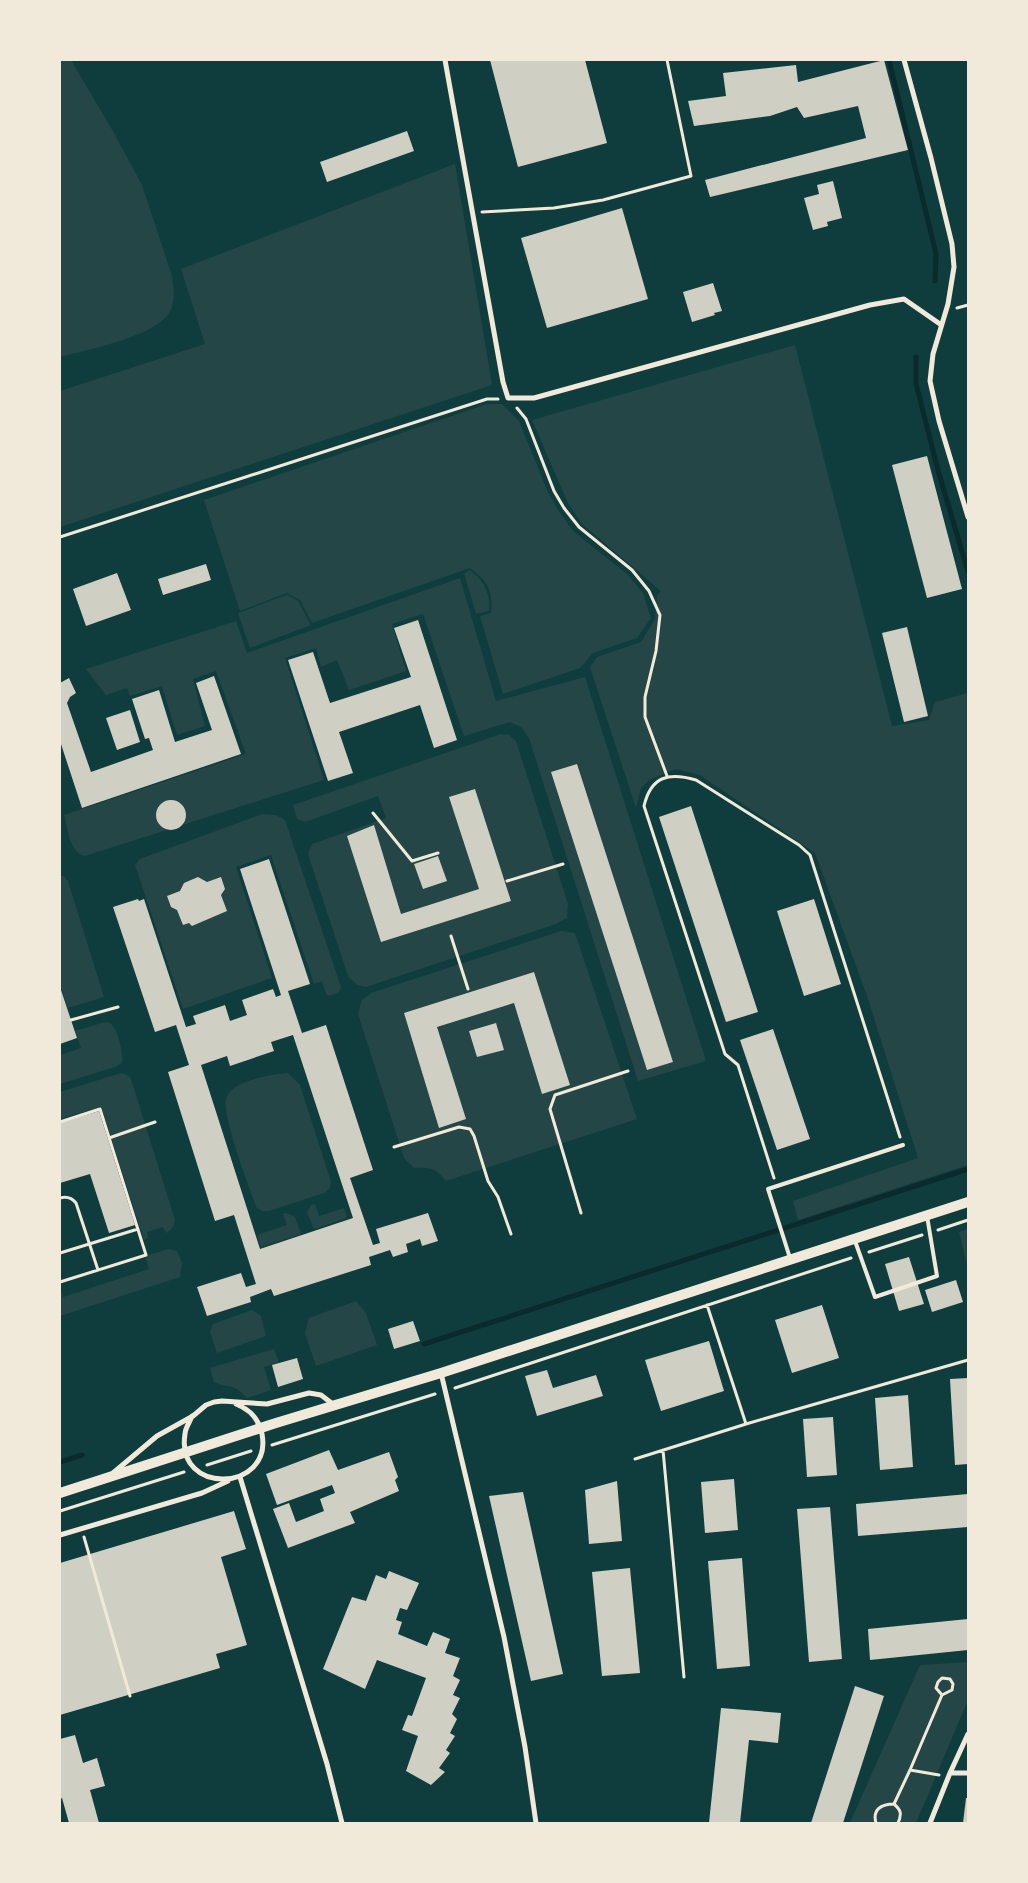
<svg xmlns="http://www.w3.org/2000/svg" width="1028" height="1883" viewBox="0 0 1028 1883" font-family="Ubuntu,sans-serif">
<rect width="100%" height="100%" fill="#0f3d3e"/>
<path fill="#244646" d="M60 60H71L114 133 142 185 172 276C174 288 176 305 167 316 150 337 87 350 60 357Z
M455 164 492 385 60 527V391L205 344 181 269Z
M795 345 892 726 929 720 935 702 968 693V1165L798 1220 793 1201 918 1158 867 996 815 853 700 775 676 769 649 780 641 788 636 808 590 667 597 657 641 642 655 619 657 595 661 591 582 524 568 503 532 420Z
M487 404H502L519 421 547 490 558 510 573 531 627 574 643 593 651 618 637 638 593 653 580 668 503 694 480 616 491 613C493 591 488 581 470 568L312 623 300 600 287 593 240 611 204 500Z
M470 570C484 581 491 593 489 611L476 614 464 573Z
M460 578 496 701 585 677 706 1061 638 1081 529 738 521 727 510 722 464 736 423 614 392 624 406 671 349 690 337 660 321 667 316 648 285 658 324 780 85 856C69 852 68 829 64 815L246 754 216 671 193 679 205 726 177 735 162 686 130 696 127 688 106 695 86 669 236 621 247 653Z
M287 595 298 601 311 625 250 648 238 613Z
M501 734 509 735 516 741 568 904 567 918 556 924 366 987 357 985 348 976 308 854 312 844 386 818 378 796 305 822 297 819 293 805Z
M262 814 276 815 285 820 341 987 339 992 329 996 326 994 322 981 314 984 271 855 236 867 272 978 183 1009 135 865 140 859Z
M60 876H64L68 881 104 997 68 1008 60 985Z
M561 931 575 933 637 1119 446 1181C436 1168 430 1167 414 1168L404 1158 358 1014 362 1000 371 993Z
M105 1022C108 1023 110 1022 112 1025 118 1030 124 1056 122 1063L115 1067 60 1084V1055L81 1048 75 1031Z
M121 1073 127 1075 131 1079 175 1220C174 1226 172 1230 166 1233L163 1227 147 1232 148 1238 144 1240 101 1107 60 1119V1092Z
M288 1073 300 1085 331 1182 330 1188 324 1193 269 1211H262L256 1207C249 1186 222 1117 226 1099 230 1081 272 1074 288 1073Z
M315 1204 319 1216 344 1208 347 1218 314 1229 307 1212 311 1205Z
M286 1213 295 1217 301 1234 261 1247 257 1235 287 1225 283 1214Z
M968 1229V1269L959 1232Z
M168 1249 177 1251 182 1263 180 1277 60 1316V1288L63 1297 149 1269 145 1256Z
M356 1301 366 1313 377 1345 316 1366 305 1333 309 1318Z
M252 1310 261 1316 266 1336 217 1353 210 1332 213 1324Z
M274 1349 279 1362 264 1367 271 1390 247 1398C231 1381 231 1390 214 1382L210 1368Z
M968 1662V1700L916 1823H850L920 1665Z"/>
<g fill="none" stroke-linecap="round" stroke-linejoin="round">
<path stroke="#0a2a2b" stroke-width="5" d="M889 60 936 254 935 281
M916 357V384L938 470 968 572
M424 1344 968 1169
M60 1462 82 1455"/>
</g>
<path fill="#cfcfc3" fill-rule="evenodd" d="M490 60H585L607 143 518 167Z
M884 60 908 150 710 197 705 180 866 138 858 106 804 118 797 107 770 116 694 126 688 101 726 96 723 73 796 65 798 82Z
M407 131 414 151 327 182 320 162Z
M833 181 842 218 827 222 828 226 813 230 804 198 819 194 817 185Z
M622 208 648 299 547 328 521 238Z
M713 283 722 311 714 313 715 315 692 322 683 292Z
M927 456 962 589 927 598 892 465Z
M206 564 211 580 163 595 158 579Z
M117 573 131 610 86 626 73 589Z
M418 620 457 740 434 748 420 705 339 732 353 773 328 781 288 660 313 652 330 703 411 677 394 628Z
M907 627 928 716 904 722 882 633Z
M214 676 241 754 82 808 60 741V683L69 678 76 693 70 697 67 703 91 772 153 750 149 738 145 739 132 699 159 690 175 742 212 730 196 683Z
M130 710 140 742 117 750 106 718Z
M577 764 673 1062 647 1070 551 772Z
M475 789 511 901 381 942 347 836 374 825 401 914 479 889 449 797Z
M156 815a15 15 0 1 1 30 0a15 15 0 1 1-30 0Z
M691 806 758 1012 726 1022 659 817Z
M438 856 447 881 423 889 414 864Z
M269 859 310 984 288 991 302 1033 326 1025 373 1170 350 1178 373 1245 380 1243 376 1229 428 1213 438 1241 422 1246 420 1239 406 1244 408 1252 393 1257 390 1250 369 1257 371 1265 274 1296 271 1289 250 1297 251 1302 207 1316 197 1287 241 1273 246 1287 256 1284 234 1215 215 1221 168 1072 189 1065 176 1025 155 1032 113 907 138 899 139 901 144 899 186 1027 196 1024 193 1016 225 1005 230 1021 247 1015 242 1000 273 989 276 997 281 995 240 869ZM293 1035 353 1218 260 1249 201 1065 227 1056 230 1066 274 1051 271 1042Z
M198 877 207 882 221 877 225 889 221 895 227 911 192 926 189 923 183 925 177 910 171 907 167 896 180 891 184 883Z
M814 899 841 984 804 996 777 911Z
M534 972 570 1085 542 1094 514 1003 437 1027 466 1119 439 1128 404 1013Z
M60 987 77 1038 60 1044Z
M496 1023 504 1050 477 1057 469 1031Z
M773 1029 810 1139 777 1150 740 1040Z
M99 1111 135 1225 109 1233 90 1174 60 1183V1123Z
M909 1257 924 1304 899 1311 885 1264Z
M956 1280 963 1302 932 1312 925 1290Z
M822 1305 839 1358 792 1373 775 1320Z
M413 1321 420 1341 394 1349 388 1329Z
M709 1341 724 1391 661 1411 645 1360Z
M297 1358 303 1379 278 1387 272 1365Z
M547 1370 553 1388 596 1375 603 1396 537 1416 525 1376Z
M968 1378V1464L955 1465 950 1379Z
M908 1395 913 1467 880 1470 875 1398Z
M833 1417 837 1475 807 1477 803 1419Z
M329 1450 338 1470 389 1452 398 1477 395 1480 399 1491 350 1512 355 1523 288 1548 273 1509 289 1503 296 1522 324 1511 320 1499 335 1493 332 1485 277 1505 266 1474Z
M734 1479 738 1530 705 1533 701 1482Z
M617 1481 622 1541 589 1544 585 1490Z
M523 1492 563 1674 531 1681 489 1496Z
M968 1494V1527L858 1536 856 1504Z
M830 1507 842 1659 809 1662 797 1509Z
M234 1511 246 1549 221 1557 247 1645 216 1654 220 1668 60 1715V1563Z
M742 1558 750 1666 717 1669 708 1561Z
M630 1568 640 1673 602 1676 592 1572Z
M389 1571 419 1583 407 1610 400 1608 396 1620 402 1622 398 1634 427 1646 433 1632 450 1639 445 1653 460 1658 453 1676 460 1680 453 1695 460 1698 452 1714 457 1719 450 1733 455 1736 446 1750 450 1753 439 1768 445 1772 431 1785 406 1771 418 1736 402 1730 408 1715 412 1716 426 1678 377 1660 365 1689 323 1669 352 1597 366 1601 376 1575 386 1579Z
M968 1619V1650L870 1660 868 1629Z
M855 1686 884 1696 843 1823H811Z
M721 1708 781 1713 778 1743 749 1740 740 1823H709Z
M75 1735 83 1763 97 1758 105 1786 90 1790 99 1823H69L62 1798 60 1799V1739Z
M966 1798H968V1823H963Z"/>
<g fill="none" stroke-linecap="round" stroke-linejoin="round">
<path stroke="#f1e9da" stroke-width="3" d="M482 212 554 208 603 200 691 176 667 60
M957 308 968 305
M517 408 526 419 554 491 564 508 579 527 632 570 649 591 660 615 656 651 645 697V717L667 776
M60 537 487 399H498
M373 813 412 861 438 853
M507 881 563 864
M451 936 468 989
M71 1020 118 1007
M60 1122 100 1109 146 1255 60 1282
M109 1138 155 1122
M394 1147 459 1127 470 1129 474 1136 488 1181 498 1197 511 1234
M774 1178 738 1065 725 1054 644 806C651 776 669 772 696 780L799 845 810 855 900 1137
M60 1198C67 1196 72 1198 76 1203L98 1270
M581 1213 550 1109 555 1095 628 1071
M938 1230 968 1220
M869 1252 922 1235
M60 1253 138 1229
M707 1305 746 1424 968 1360
M455 1388 851 1258
M272 1445 435 1394
M663 1450 684 1677
M635 1459 746 1424
M207 1465 251 1451
M60 1511 184 1472
M84 1537 130 1696
M939 1775 910 1770 942 1695 952 1690 953 1684 950 1679 942 1678 938 1682 936 1688 942 1695
M894 1804 910 1770
M876 1823C872 1809 882 1804 894 1804 901 1810 902 1814 898 1823"/>
<path stroke="#f1e9da" stroke-width="4" d="M855 1241 875 1297 937 1276 927 1216
M790 1258 768 1189 903 1145"/>
<path stroke="#f1e9da" stroke-width="5" d="M445 60 503 382 508 398H534L870 305 904 299 940 324
M904 60 931 158 952 244 954 267 948 304 933 354 930 381 939 421 968 517
M441 1373 504 1637 525 1747 536 1823
M192 1416C190 1422 185 1428 185 1434 175 1496 273 1492 262 1434 259 1419 249 1409 236 1404
M113 1473 157 1436 193 1416 206 1405 214 1402 222 1401 267 1404 309 1393 321 1395 334 1405
M240 1477 327 1764 342 1823
M60 1535 202 1493 228 1481
M950 1773H968
M930 1823 950 1773 968 1734"/>
<path stroke="#f1e9da" stroke-width="10" d="M60 1493 276 1423 441 1373 968 1202"/>
</g>
<rect width="1028" height="1883" fill="none" stroke="#f1e9da" stroke-width="122"/>
</svg>
